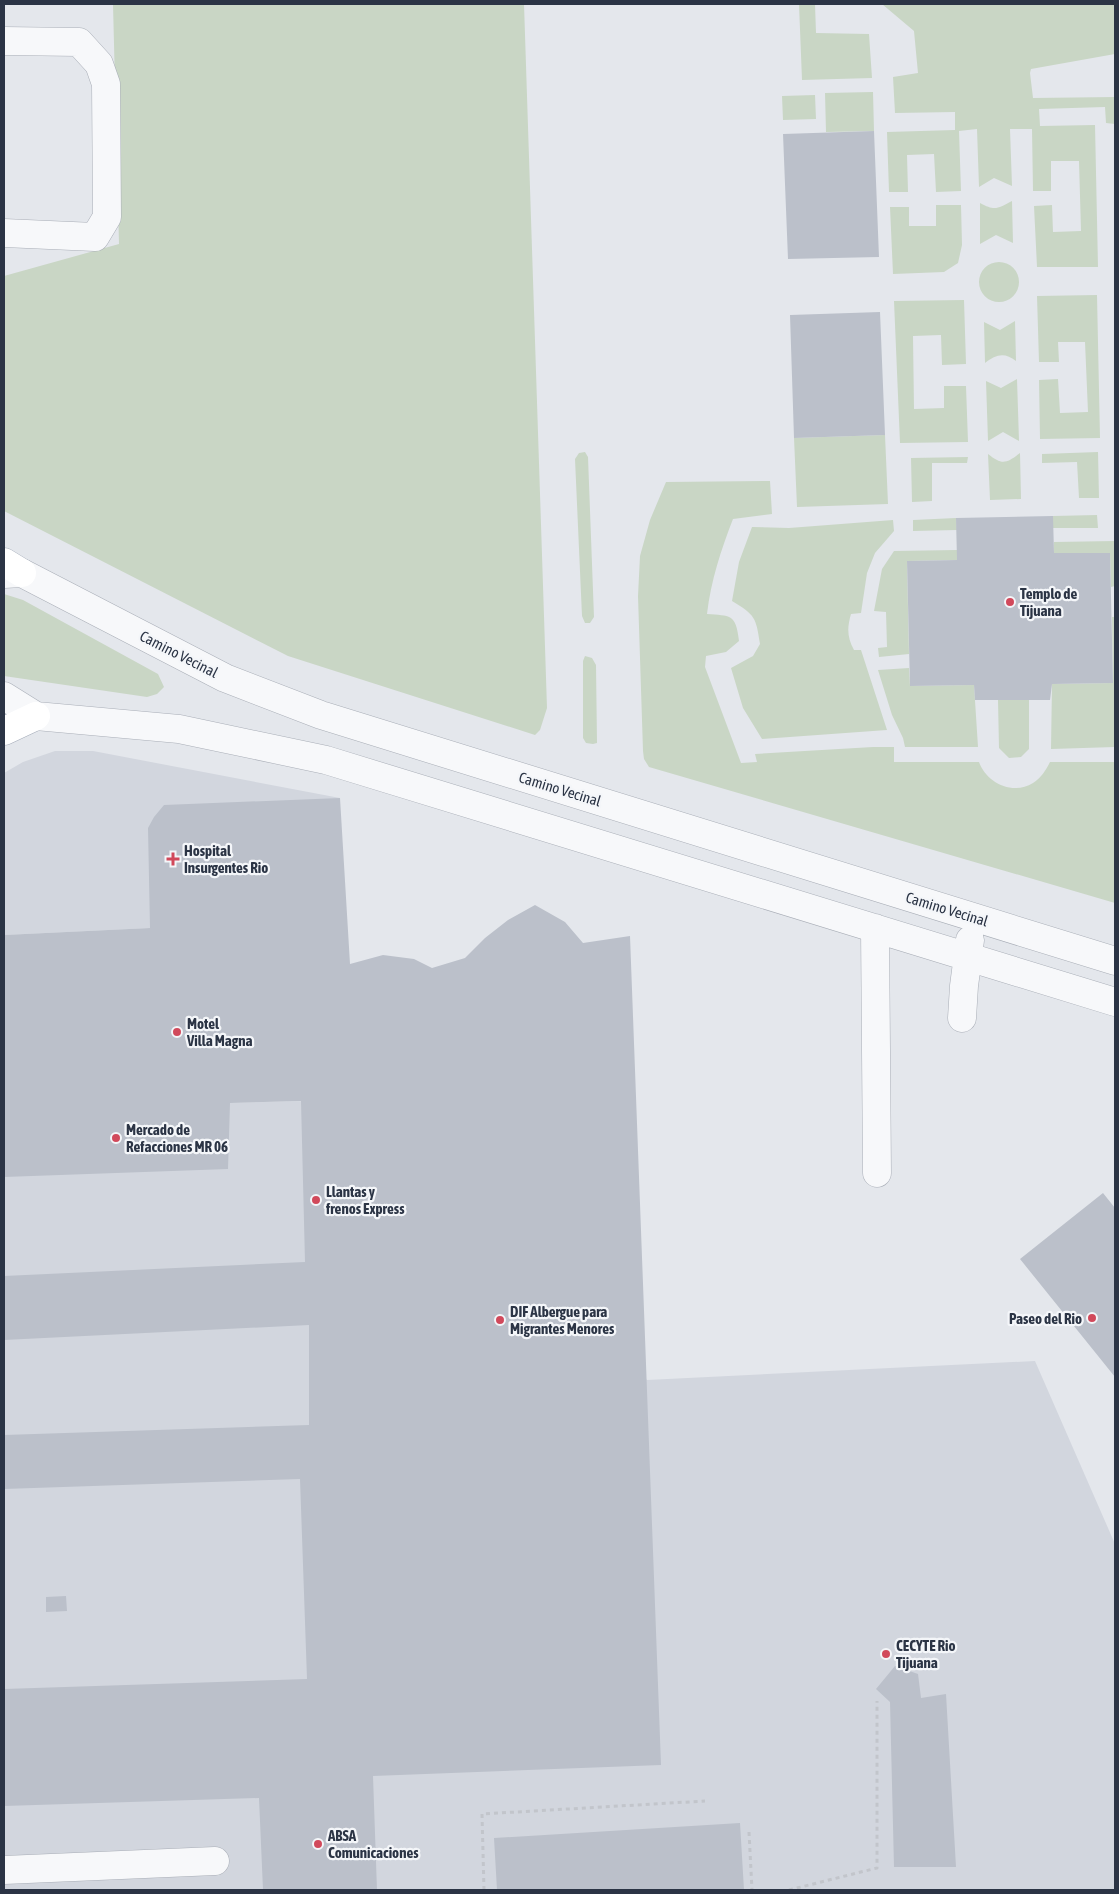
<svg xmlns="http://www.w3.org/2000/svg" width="1119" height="1894" viewBox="0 0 1119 1894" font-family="'Asap Condensed',sans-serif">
<rect width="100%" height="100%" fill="#e4e7ec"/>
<path fill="#d2d6de" d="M55 751H93L340 798 150 928 4 935V773L23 762Z
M351 1100 647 1380 1035 1361 1115 1544V1890H4V1108Z"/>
<path fill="#c9d6c5" d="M113 4H524L547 708 540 730 535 735 288 656 4 511V276L119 244Z
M799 4H815L816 33 869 34 872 78 802 80Z
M882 4H1115V54L1031 69 1030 73 1033 98 1115 97V124L1106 123 1105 107 1039 109 1040 126 1095 125 1098 267H1037L1034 206 1052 205 1053 232 1081 231 1079 161H1051V191H1033L1032 129H1010L1012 186 994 178 979 187 977 129 959 131 961 191 936 192 934 154 907 155 908 192H889L887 132 955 130V112L895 113 893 77 918 73 914 31Z
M873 92 874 131 826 132 825 93Z
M815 95 816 119 783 120 782 96Z
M1012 201 1013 243 996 235 980 244V203C995 211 997 209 1012 201Z
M936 205H961L962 245 958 263 944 272 893 274 890 207H909V226H936Z
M979 282a20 20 0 1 1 40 0a20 20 0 1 1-40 0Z
M1097 295 1100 438 1040 439 1039 380 1058 379 1060 413 1088 412 1085 342H1058L1059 362H1039L1037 296Z
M964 300 966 364 942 365 941 335 913 336 914 409 944 408V386H966L968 442 900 443 894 301Z
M1015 321 1016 361C1005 352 996 354 985 363L984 322 1000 330Z
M1017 379 1019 441 1003 432 988 441 986 381 1001 388Z
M885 435 888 504 797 507 794 438Z
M585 452 588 457 594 617 590 623H585L582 616 575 459 579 453Z
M1098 452 1099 498H1079L1077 462 1042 463V454Z
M1020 453 1021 499 990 500 988 454C1002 465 1006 464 1020 453Z
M968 457 967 463H932V501L912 502 911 458Z
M770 481 772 514 733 519C721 550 711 580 707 614 730 616 736 613 739 641L726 652 706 656 705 667 741 763 757 762 755 754 873 747H894V762H979C986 782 1012 796 1033 783 1041 778 1046 770 1050 762H1115V903L649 767 644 759 643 751 638 596 640 556 650 520 666 482Z
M1097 515 1098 528H1053V516Z
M956 518 957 530 913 531V520Z
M893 520 894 531 875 553 867 573 861 613 851 614C847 628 847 637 854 650H861L887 730 762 739 743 708 731 668 753 656 760 644C756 617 755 615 732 601L739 562 752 527 789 528Z
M1115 541V586L1111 587 1110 553H1054V542Z
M957 550V560L907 561 909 654 879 657 878 648 887 647 886 612 874 611 882 569 894 551Z
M4 594 23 600 158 674 164 687 157 694 147 697 4 676Z
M1112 617H1115V747L1051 749 1052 684 1113 683Z
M585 656 592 658 596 665 597 743 593 744 586 743 583 738V661Z
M909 668 910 686 974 685 978 747H905L903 738 892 715 878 670Z
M1029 699V749L1021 757 1009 758 999 748 998 700Z"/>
<path fill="#bbc0ca" d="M874 131 879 257 788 259 783 134Z
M880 312 885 435 794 438 790 315Z
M1053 516 1054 553H1110L1113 683 1052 684 1050 700H975L974 685 910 686 907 561 957 560 956 518Z
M340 798 350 964 383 955 414 959 432 968 465 958 485 938 508 920 535 905 565 922 583 943 630 936 661 1765 373 1776 377 1890H263L259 1798 4 1806V1689L307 1679 300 1479 4 1489V1435L309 1425V1325L4 1340V1276L305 1262 301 1101 230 1103 228 1169 4 1177V935L150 928 148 828 154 817 164 805Z
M1103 1193 1115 1208V1377L1020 1259Z
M66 1596 67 1611 46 1612V1597Z
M895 1666 918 1674 921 1698 946 1694 956 1867H894L890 1702 876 1689Z
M740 1823 744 1890H497L494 1838Z"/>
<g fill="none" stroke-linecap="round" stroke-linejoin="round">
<defs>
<path id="minor" d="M4 41 79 42 99 64 106 84 107 217 95 237 4 233
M4 574 22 573 225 678 321 715 1115 961
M4 696 36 716 179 729 326 760 1115 1002
M875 928 877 1173
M962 1018 964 986 970 940
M4 1870 215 1861"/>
<path id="major" d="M4 562 22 573
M4 731 36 716"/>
</defs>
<use href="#minor" stroke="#a9aeb7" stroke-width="29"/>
<use href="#major" stroke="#a3abb8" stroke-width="29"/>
<path stroke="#c2c5cb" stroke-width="3" stroke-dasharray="4 4" stroke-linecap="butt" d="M749 1832 752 1890
M484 1890 482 1814 705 1801
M789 1890 877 1868V1701"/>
<use href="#minor" stroke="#f7f8fa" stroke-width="28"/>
<use href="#major" stroke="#fff" stroke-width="28"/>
</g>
<g fill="#d1495b" stroke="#f4f6f9" stroke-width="2">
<circle cx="1010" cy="602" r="5"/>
<path d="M170.5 851.5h5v5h5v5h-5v5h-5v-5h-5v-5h5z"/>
<circle cx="177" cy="1032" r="5"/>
<circle cx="116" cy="1138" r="5"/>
<circle cx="316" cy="1200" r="5"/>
<circle cx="1092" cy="1318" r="5"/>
<circle cx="500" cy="1320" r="5"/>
<circle cx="886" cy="1654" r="5"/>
<circle cx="318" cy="1844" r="5"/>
</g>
<g text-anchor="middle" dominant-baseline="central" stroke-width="4.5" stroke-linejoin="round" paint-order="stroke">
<g font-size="15" font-weight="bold" fill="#2b3445" stroke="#f4f6f9" text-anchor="start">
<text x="1020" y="593">Templo de<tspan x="1020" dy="17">Tijuana</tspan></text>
<text x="184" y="850">Hospital<tspan x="184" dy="17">Insurgentes Rio</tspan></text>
<text x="187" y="1023">Motel<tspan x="187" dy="17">Villa Magna</tspan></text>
<text x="126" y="1129">Mercado de<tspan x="126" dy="17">Refacciones MR 06</tspan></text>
<text x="326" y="1191">Llantas y<tspan x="326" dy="17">frenos Express</tspan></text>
<text x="510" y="1311">DIF Albergue para<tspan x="510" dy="17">Migrantes Menores</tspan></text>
<text x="1082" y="1318" text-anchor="end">Paseo del Rio</text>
<text x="896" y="1645">CECYTE Rio<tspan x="896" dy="17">Tijuana</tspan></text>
<text x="328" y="1835">ABSA<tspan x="328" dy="17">Comunicaciones</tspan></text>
</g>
<g font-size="15" fill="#2b3445" stroke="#f4f6f9">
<text transform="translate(179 654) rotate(27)">Camino Vecinal</text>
<text transform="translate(560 789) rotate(17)">Camino Vecinal</text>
<text transform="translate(947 909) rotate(17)">Camino Vecinal</text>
</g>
</g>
<rect width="1119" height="1894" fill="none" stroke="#2b3445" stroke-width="10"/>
</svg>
